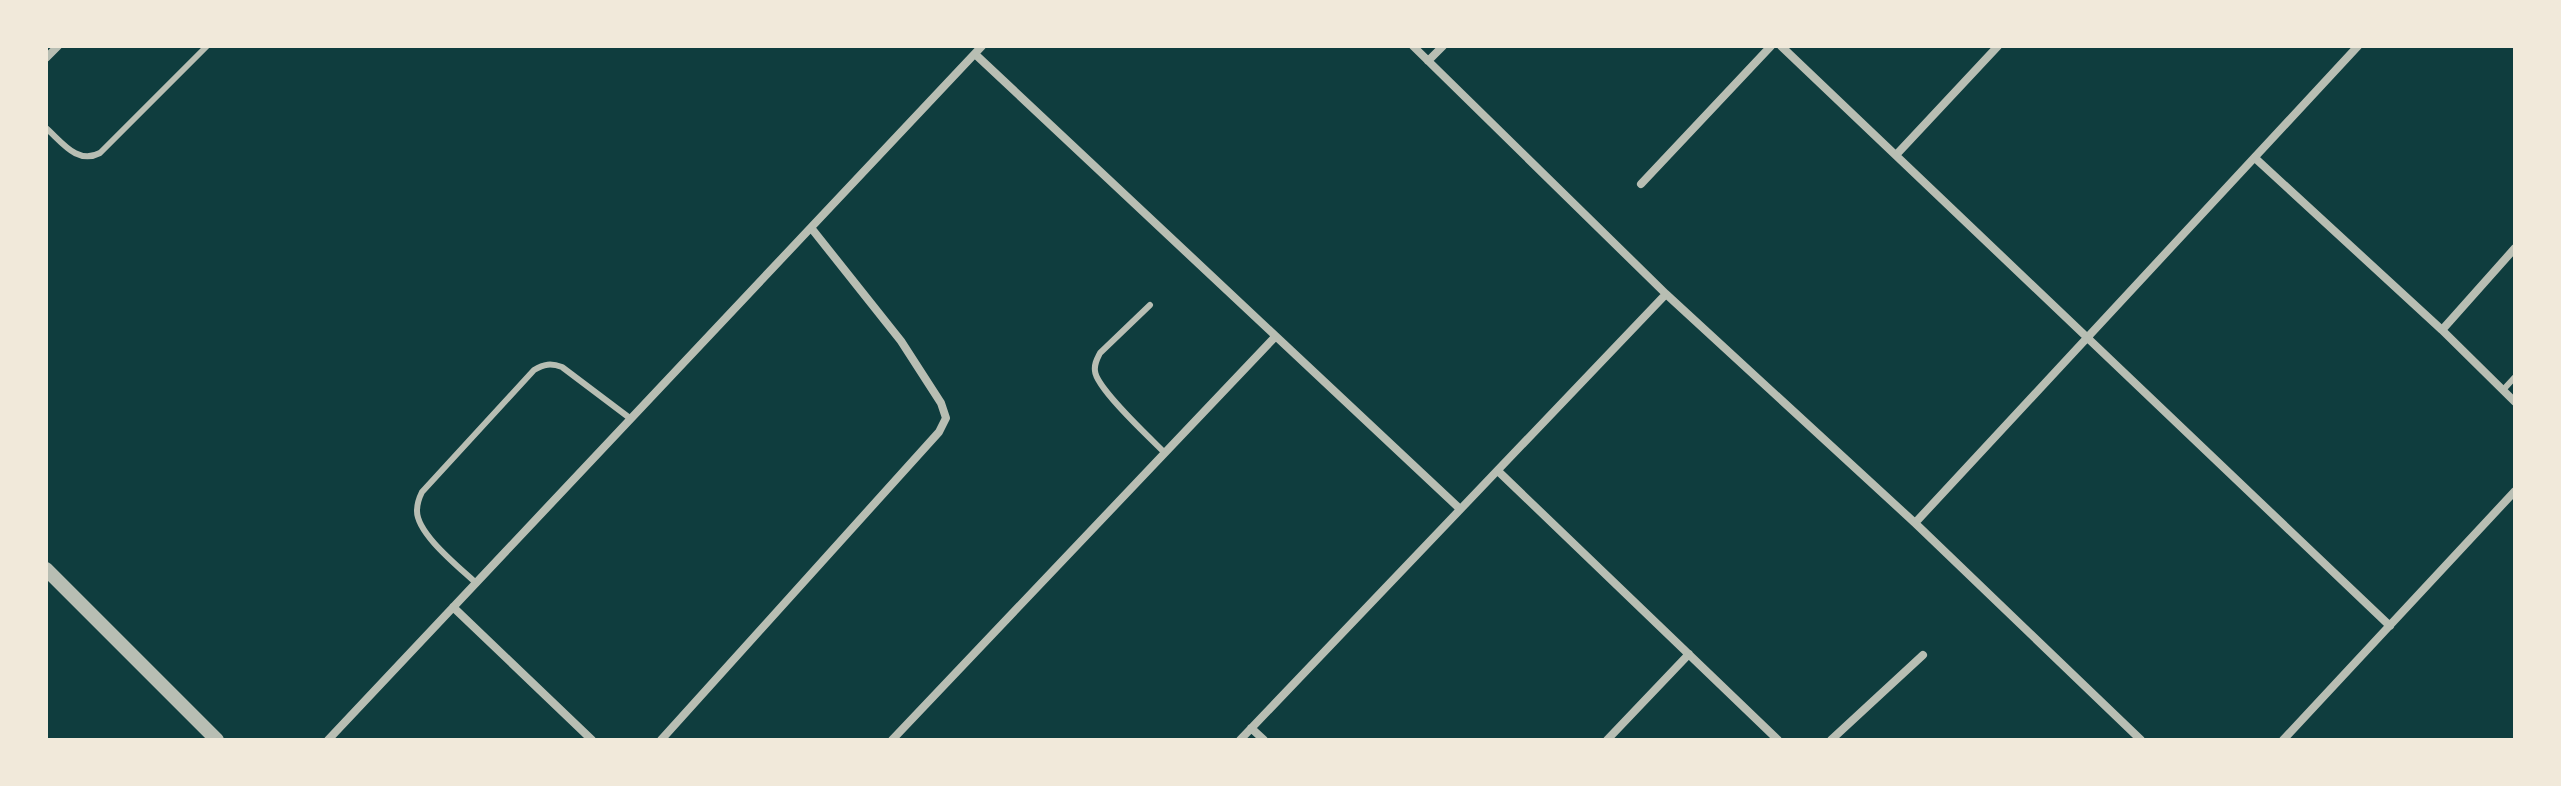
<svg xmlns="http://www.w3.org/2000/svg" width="2561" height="786" viewBox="0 0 2561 786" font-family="'Source Sans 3',sans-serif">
<rect width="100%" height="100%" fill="#0f3d3e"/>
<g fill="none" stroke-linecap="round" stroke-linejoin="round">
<path stroke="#b8beb3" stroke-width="6" d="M46 128C62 142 77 165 100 153L207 46
M1150 305 1100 353C1097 359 1094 364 1095 371 1096 388 1150 438 1165 453
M2503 390 2515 377
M476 583C459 567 417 534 417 511 417 504 419 498 422 492L534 370C544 364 551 363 562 367L631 419"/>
<path stroke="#b8beb3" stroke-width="8" d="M1413 46 1666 294 1915 523 2141 740
M1781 46 2390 626
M975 54 1460 509
M46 58 58 46
M1428 61 1443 46
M1896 155 1998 46
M2255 158 2442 330 2515 402
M1641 184 1771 46
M2442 330 2515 248
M1498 471 1778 740
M1915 523 2358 46
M453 607 592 740
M1251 728 1264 740
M328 740 982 46
M661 740 939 432 946 418 941 403 901 341 812 229
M892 740 1275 337
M1240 740 1666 294
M1607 740 1689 654
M1831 740 1923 655
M2283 740 2515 491"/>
<path stroke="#b8beb3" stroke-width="14" d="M46 569 217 740"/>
</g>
<rect width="2561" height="786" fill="none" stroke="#f1e9da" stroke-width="96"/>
</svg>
